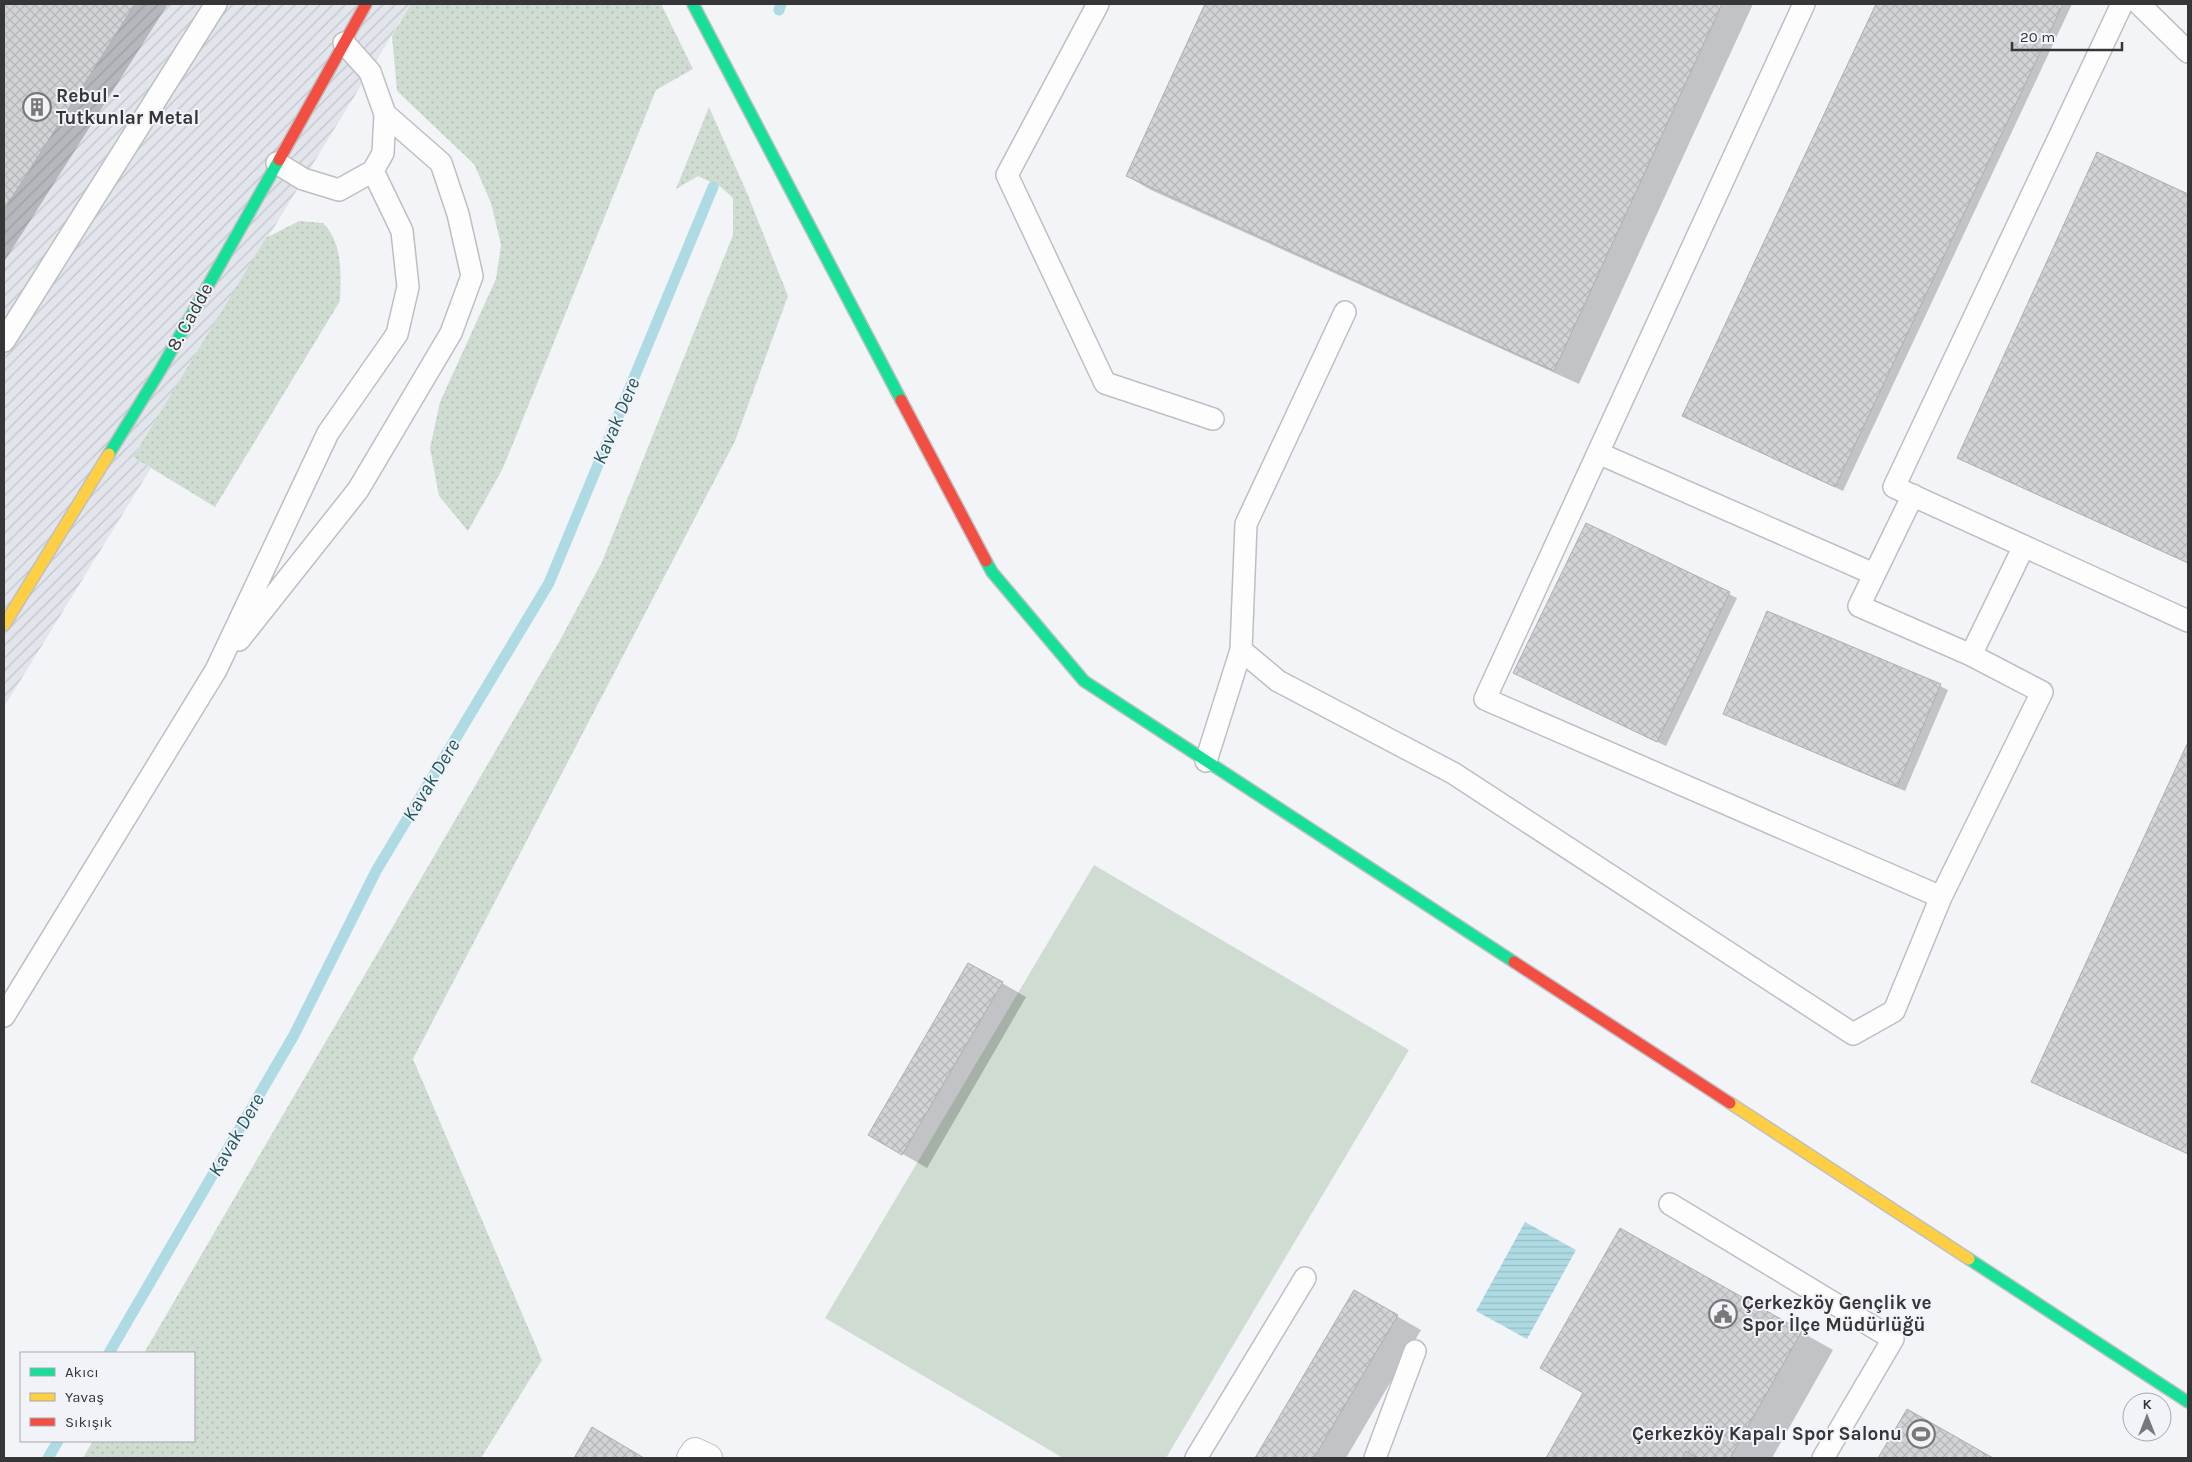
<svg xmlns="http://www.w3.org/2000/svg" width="2192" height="1462" viewBox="0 0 2192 1462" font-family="Karla,sans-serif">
<defs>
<pattern id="industrial-furrows" width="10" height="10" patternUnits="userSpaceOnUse" patternTransform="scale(1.25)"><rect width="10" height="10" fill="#e3e5ed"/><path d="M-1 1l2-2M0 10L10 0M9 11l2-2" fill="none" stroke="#c3c5cc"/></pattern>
<pattern id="grass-dots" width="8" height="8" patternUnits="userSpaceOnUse" patternTransform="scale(1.25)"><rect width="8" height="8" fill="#cfdcd1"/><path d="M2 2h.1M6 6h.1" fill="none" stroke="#b2bdb4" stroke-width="1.8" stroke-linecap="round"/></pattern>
<pattern id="water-rules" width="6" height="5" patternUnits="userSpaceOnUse" patternTransform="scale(1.25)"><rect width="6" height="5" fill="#aedbe3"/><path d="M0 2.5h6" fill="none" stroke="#96bdc4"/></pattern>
<pattern id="building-cross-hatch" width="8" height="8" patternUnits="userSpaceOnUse" patternTransform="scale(1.25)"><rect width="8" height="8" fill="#d2d3d6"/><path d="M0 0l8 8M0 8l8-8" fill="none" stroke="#b5b6b8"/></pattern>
</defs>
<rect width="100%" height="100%" fill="#f3f4f8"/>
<path fill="url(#industrial-furrows)" d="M4 4H411L133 457 151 468 4 707Z"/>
<path fill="url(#grass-dots)" d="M411 4H661L693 69 656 90 503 468 468 531 439 496 430 448 440 402 496 279 501 245 491 203 474 164 397 91 392 36Z
M709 107 747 193 788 296 735 441 413 1059 542 1360 481 1458H83L93 1441H194V1353H144L559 642 602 562 733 235V198L721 187 698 176 676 189Z
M299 221 323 223C343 243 341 274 340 301L215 507 133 457 266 238Z"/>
<path fill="#cfdcd1" d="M1094 865 1409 1050 1166 1458H1063L825 1318Z"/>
<path fill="url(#water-rules)" d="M1525 1222 1576 1250 1527 1339 1476 1311Z"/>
<path fill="#0003" d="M4 4H168L4 262Z
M1206 4H1753L1579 384 1151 190 1127 176Z
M1877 4H2072L1843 491 1684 416Z
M2097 154 2188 195V563L1958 458Z
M1587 524 1737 598 1666 746 1523 677Z
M1940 686 1948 690 1905 791 1725 714Z
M2188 745V1154L2033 1081Z
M969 964 1026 997 927 1168 870 1135Z
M1620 1230 1833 1350 1772 1458H1548L1585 1393Z
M1355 1292 1421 1330 1346 1458H1256Z
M1907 1411 1991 1458H1880Z
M592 1429 642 1458H575Z"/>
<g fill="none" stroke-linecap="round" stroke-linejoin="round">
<path stroke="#aedbe3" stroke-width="11" d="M779 10 781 4
M109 1353 294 1035 376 871 549 583 713 187
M48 1458 58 1441"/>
</g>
<path fill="url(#building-cross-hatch)" stroke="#aeafb1" d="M4 4H135L4 210Z
M1205 4H1722L1554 371 1126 176Z
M1876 4H2063L1835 487 1682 416Z
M2097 152 2188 194V563L1957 458Z
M1586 523 1730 592 1657 742 1513 673Z
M1767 611 1941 684 1897 787 1723 714Z
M2188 742V1154L2031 1082Z
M968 963 1003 982 902 1155 868 1135Z
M1620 1228 1802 1331 1730 1458H1698L1686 1451 1682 1458H1546L1583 1393 1540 1368Z
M1354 1290 1398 1315 1314 1458H1255Z
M1907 1409 1993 1458H1878Z
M592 1427 644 1458H574Z"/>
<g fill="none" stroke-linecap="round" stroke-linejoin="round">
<defs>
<path id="lane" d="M1098 4 1007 175 1105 383 1213 419
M1804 4 1485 699 1941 897
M2122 4 1894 487 2188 621
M2139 4 2188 52
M277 163 303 179 339 190 373 171 383 153 385 114 370 72 344 43
M1345 312 1246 524 1241 650 1278 681 1453 773 1853 1034 1894 1011 1941 897 2042 692 1971 655
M4 341 216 4
M1598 453 1874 574
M1913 495 1859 606 1971 655 2024 546
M239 640 358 490 451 333 472 276 458 214 441 163 385 114
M1206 761 1241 650
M4 1016 216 670 328 433 397 334 408 287 402 231 373 171
M1670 1204 1893 1339 1823 1458
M1196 1458 1305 1278
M1375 1458 1415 1351"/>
<path id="street" d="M691 1458 695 1452 708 1458"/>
<path id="fast" d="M693 4 901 400
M109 454 161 369 279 160
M986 561 992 572 1084 681 1514 962
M1969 1259 2188 1402"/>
<path id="slow" d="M4 625 109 454
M1730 1103 1969 1259"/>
<path id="jam" d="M279 160 366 4
M901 400 986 561
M1514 962 1730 1103"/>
</defs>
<use href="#lane" stroke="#bebfc2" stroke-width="24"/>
<use href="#street" stroke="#bebfc2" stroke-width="30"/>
<use href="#fast" stroke="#bebfc2" stroke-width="14"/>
<use href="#slow" stroke="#bebfc2" stroke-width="14"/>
<use href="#jam" stroke="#bebfc2" stroke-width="14"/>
<use href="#lane" stroke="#fdfdfe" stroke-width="21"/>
<use href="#street" stroke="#fdfdfe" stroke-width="28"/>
<use href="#fast" stroke="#16e098" stroke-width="11"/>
<use href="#slow" stroke="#ffcf43" stroke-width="11"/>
<use href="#jam" stroke="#f24e42" stroke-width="11"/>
</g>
<defs>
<symbol id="building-ring" viewBox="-11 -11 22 22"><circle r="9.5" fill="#f2f3f9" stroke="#78787b" stroke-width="1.5"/><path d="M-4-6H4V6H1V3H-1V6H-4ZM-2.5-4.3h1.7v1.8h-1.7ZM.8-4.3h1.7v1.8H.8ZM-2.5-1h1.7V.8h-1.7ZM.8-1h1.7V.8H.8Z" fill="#78787b"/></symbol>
<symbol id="civic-ring" viewBox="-11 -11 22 22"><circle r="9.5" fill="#f2f3f9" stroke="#78787b" stroke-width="1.5"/><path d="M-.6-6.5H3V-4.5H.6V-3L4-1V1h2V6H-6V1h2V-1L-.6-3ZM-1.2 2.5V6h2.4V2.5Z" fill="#78787b"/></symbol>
<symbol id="stadium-ring" viewBox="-11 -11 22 22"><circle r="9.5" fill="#f2f3f9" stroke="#78787b" stroke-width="1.5"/><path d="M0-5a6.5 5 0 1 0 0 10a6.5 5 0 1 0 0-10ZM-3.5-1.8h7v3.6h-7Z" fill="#78787b"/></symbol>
</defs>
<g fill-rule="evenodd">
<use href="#building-ring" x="21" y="91" width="32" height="32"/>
<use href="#civic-ring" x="1707" y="1298" width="32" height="32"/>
<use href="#stadium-ring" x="1905" y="1418" width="32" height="32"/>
</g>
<g text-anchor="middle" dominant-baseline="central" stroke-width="4" stroke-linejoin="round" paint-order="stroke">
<g font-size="19" font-weight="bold" fill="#363638" stroke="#f2f3f9" text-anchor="start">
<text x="56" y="96">Rebul -<tspan x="56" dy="22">Tutkunlar Metal</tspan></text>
<text x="1742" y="1303">Çerkezköy Gençlik ve<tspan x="1742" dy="22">Spor İlçe Müdürlüğü</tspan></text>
<text x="1902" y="1434" text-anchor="end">Çerkezköy Kapalı Spor Salonu</text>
</g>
<g font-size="19" fill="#363638" stroke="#f2f3f9">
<text transform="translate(190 317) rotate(-61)">8. Cadde</text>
</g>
<g font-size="20" font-style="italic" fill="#225860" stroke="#f2f3f9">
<text transform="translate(616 421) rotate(-67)">Kavak Dere</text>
<text transform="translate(431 780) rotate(-59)">Kavak Dere</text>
<text transform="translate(236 1135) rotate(-60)">Kavak Dere</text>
</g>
</g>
<rect width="2192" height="1462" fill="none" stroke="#363638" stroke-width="10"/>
<rect x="20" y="1352" width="175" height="90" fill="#f2f3f9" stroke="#a7a7ac"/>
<rect x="30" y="1368" width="25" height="8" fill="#16e098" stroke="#a7a7ac"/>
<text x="65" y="1377" font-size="15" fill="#363638">Akıcı</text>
<rect x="30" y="1393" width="25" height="8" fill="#ffcf43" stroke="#a7a7ac"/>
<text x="65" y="1402" font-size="15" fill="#363638">Yavaş</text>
<rect x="30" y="1418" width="25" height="8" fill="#f24e42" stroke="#a7a7ac"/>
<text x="65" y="1427" font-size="15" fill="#363638">Sıkışık</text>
<g transform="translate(2147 1417)"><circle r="24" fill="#f2f3f9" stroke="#a7a7ac"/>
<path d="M0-4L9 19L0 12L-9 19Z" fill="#78787b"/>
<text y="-8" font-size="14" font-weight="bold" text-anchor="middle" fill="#363638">K</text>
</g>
<path d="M2012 42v8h110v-8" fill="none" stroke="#363638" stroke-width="2.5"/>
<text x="2020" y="42" font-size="15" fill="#363638" stroke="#f2f3f9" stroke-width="4" paint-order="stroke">20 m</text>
</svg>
